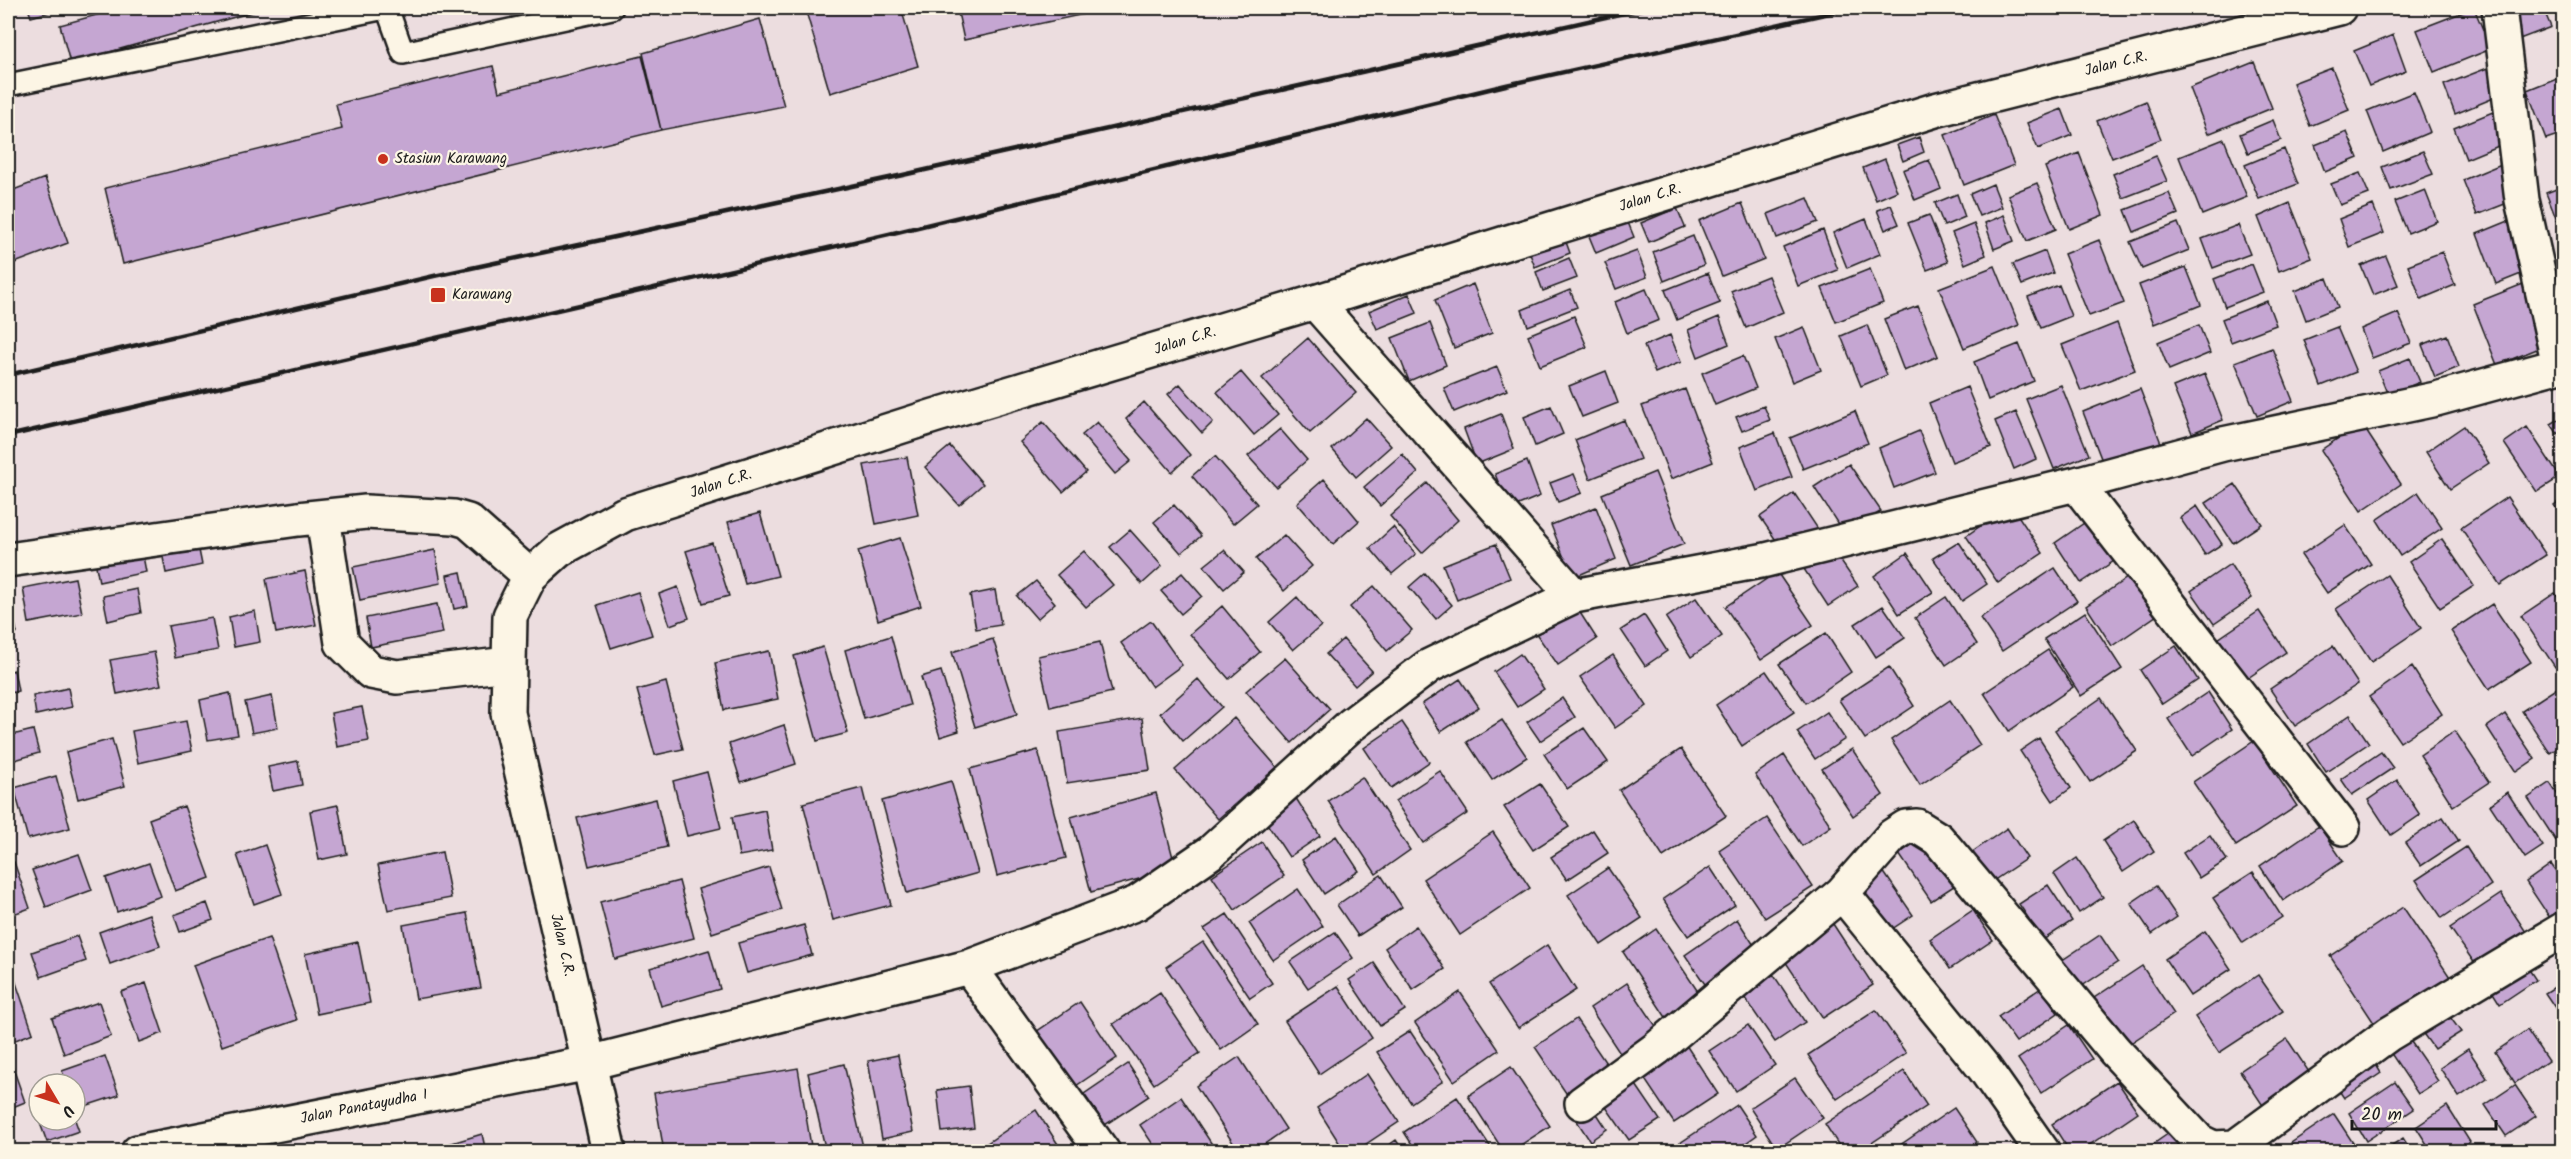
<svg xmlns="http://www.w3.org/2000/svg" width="2571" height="1159" viewBox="0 0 2571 1159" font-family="Kalam,sans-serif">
<rect width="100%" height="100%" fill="#ecdddf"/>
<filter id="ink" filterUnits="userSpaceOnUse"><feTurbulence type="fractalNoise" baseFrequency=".0167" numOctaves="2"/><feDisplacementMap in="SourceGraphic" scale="12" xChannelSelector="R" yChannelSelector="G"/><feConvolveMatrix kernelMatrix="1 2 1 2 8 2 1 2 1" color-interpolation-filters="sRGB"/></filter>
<g filter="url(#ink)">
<path fill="#c5a6d2" stroke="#1c1c1c" stroke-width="1.5" d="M28 8H64L31 17Z
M122 8H267L70 63 60 25Z
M805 8H901L918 66 830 93Z
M957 8H1112L964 40Z
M2474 8 2491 49 2434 72 2417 30Z
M2504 8H2543L2551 27 2517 40Z
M760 19 784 106 661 130 643 53Z
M2393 35 2406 71 2369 86 2354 51Z
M642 56 661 130 123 264 105 188 342 129 336 104 493 66 499 92Z
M2254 62 2272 108 2208 134 2190 88Z
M2490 67 2501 95 2455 114 2444 85Z
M2332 68 2349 110 2310 126 2293 83Z
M2564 75V133L2546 139 2527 90Z
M2414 92 2430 132 2383 152 2367 111Z
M2146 101 2161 139 2112 158 2097 121Z
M2062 109 2072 135 2038 149 2027 123Z
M2500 109 2512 140 2466 159 2454 128Z
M1994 115 2014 165 1964 185 1945 135Z
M2273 120 2281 140 2248 153 2240 134Z
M2347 132 2358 158 2325 172 2315 145Z
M1919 137 1924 152 1903 161 1897 145Z
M2224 139 2247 197 2202 215 2179 157Z
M2284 149 2298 184 2259 199 2245 165Z
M2423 151 2433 174 2391 190 2382 167Z
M2079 153 2103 215 2069 229 2045 167Z
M2156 156 2167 181 2123 198 2113 174Z
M1885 159 1897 191 1876 200 1863 168Z
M1929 160 1941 189 1915 200 1903 170Z
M2506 162 2520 198 2477 215 2463 180Z
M2360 173 2369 194 2340 205 2331 184Z
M45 178 68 243 12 264 8 251V192Z
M2037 183 2056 229 2027 241 2008 195Z
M1993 184 2002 207 1979 216 1970 194Z
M2564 186V238L2546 193Z
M2425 190 2437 221 2408 233 2395 202Z
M2169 193 2178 214 2134 232 2125 210Z
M1957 194 1965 217 1944 226 1935 203Z
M1808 198 1818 222 1777 238 1768 214Z
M1742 203 1764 259 1722 276 1699 221Z
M2290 203 2312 258 2279 271 2258 217Z
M1891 205 1899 224 1885 230 1877 210Z
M2373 205 2384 233 2349 247 2339 219Z
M1677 208 1685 227 1649 242 1641 223Z
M1929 215 1948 262 1927 270 1908 223Z
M2004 215 2014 241 1994 249 1985 223Z
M1866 219 1880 254 1847 268 1833 233Z
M1627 220 1634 237 1596 253 1589 236Z
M2511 220 2531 270 2496 284 2477 234Z
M2178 223 2189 250 2142 269 2130 242Z
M1974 224 1986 255 1965 264 1952 233Z
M2238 225 2250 254 2213 268 2202 239Z
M1823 230 1838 270 1798 286 1783 247Z
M1562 231 1570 253 1535 267 1527 246Z
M1693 236 1704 265 1664 281 1653 252Z
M2099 240 2124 303 2089 316 2064 254Z
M1637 251 1647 277 1616 289 1605 263Z
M2045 251 2053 273 2022 285 2013 264Z
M2442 252 2455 285 2421 299 2408 265Z
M2386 256 2398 285 2373 295 2361 266Z
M1569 258 1577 278 1543 291 1536 272Z
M2252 264 2263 292 2225 307 2214 279Z
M1995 266 2019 325 1964 348 1939 288Z
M2186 267 2201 305 2154 324 2139 285Z
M1870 269 1883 303 1836 322 1822 288Z
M1708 273 1720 303 1677 320 1665 290Z
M1768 276 1783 312 1746 328 1731 291Z
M2327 278 2338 307 2306 320 2295 291Z
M1473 284 1492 333 1454 348 1435 300Z
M2523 284 2547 345 2497 365 2473 304Z
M2059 285 2071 316 2041 328 2028 297Z
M1646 289 1659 320 1627 333 1615 302Z
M1570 290 1577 307 1528 326 1522 310Z
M1409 294 1417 313 1377 329 1369 311Z
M2267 301 2276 325 2231 342 2222 319Z
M1918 306 1938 356 1904 371 1884 319Z
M2398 313 2411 343 2372 358 2361 329Z
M1574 316 1587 347 1540 366 1528 335Z
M1719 317 1729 344 1698 357 1688 330Z
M1430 323 1446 365 1409 381 1392 338Z
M2117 323 2135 370 2081 391 2062 345Z
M1867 325 1887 375 1861 386 1841 336Z
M2199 325 2210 353 2169 370 2158 342Z
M1804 327 1821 370 1792 382 1775 339Z
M2337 327 2356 372 2321 386 2304 340Z
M1670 335 1681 362 1655 373 1644 346Z
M2447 335 2459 367 2435 377 2422 345Z
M1308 338 1356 393 1310 433 1262 378Z
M2019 344 2034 381 1988 400 1974 362Z
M2272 348 2293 401 2257 416 2235 362Z
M1743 356 1756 388 1715 405 1702 373Z
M2410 358 2420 382 2388 395 2378 371Z
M1497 367 1507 390 1454 412 1444 388Z
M1606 371 1618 403 1582 417 1569 386Z
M1241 372 1278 415 1254 435 1217 392Z
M2205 374 2223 420 2192 433 2173 387Z
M1180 384 1213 422 1202 433 1168 394Z
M2061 385 2089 455 2054 469 2026 399Z
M1967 387 1991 447 1952 462 1929 403Z
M1685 389 1713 462 1671 479 1642 406Z
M2140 389 2161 443 2104 466 2083 412Z
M1144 402 1190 455 1172 472 1126 419Z
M1551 406 1563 434 1535 446 1524 417Z
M1764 406 1770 420 1742 431 1736 417Z
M1855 411 1868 443 1803 469 1790 438Z
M2016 412 2036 459 2014 469 1995 421Z
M1501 414 1514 449 1477 464 1464 429Z
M2564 416V443L2551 424Z
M1366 418 1391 446 1356 477 1332 449Z
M1624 420 1640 459 1590 479 1575 440Z
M1043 422 1086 472 1063 492 1020 442Z
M1097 422 1131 461 1115 474 1082 435Z
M2361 423 2401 484 2361 511 2321 450Z
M2464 426 2489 463 2450 489 2426 452Z
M2527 427 2560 477 2537 492 2504 443Z
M1280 429 1307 460 1276 487 1248 456Z
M1919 431 1935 472 1894 488 1879 448Z
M1775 433 1792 477 1757 491 1740 447Z
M950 446 983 484 959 505 925 467Z
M1402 454 1418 473 1380 506 1364 487Z
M1215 456 1257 504 1233 524 1192 476Z
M907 457 918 515 876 524 864 465Z
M1527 461 1540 496 1509 509 1495 474Z
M1849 464 1881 511 1845 535 1814 487Z
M1655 472 1684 544 1631 565 1602 494Z
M1574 474 1582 493 1558 502 1550 483Z
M1324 479 1359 521 1333 544 1297 503Z
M1427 483 1458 520 1422 553 1390 516Z
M2235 484 2262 524 2233 543 2206 503Z
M2418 492 2442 528 2400 556 2377 520Z
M1794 493 1818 529 1784 552 1760 517Z
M2507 497 2546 555 2500 585 2461 528Z
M2564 498V520L2554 505Z
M1174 505 1201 536 1181 553 1154 522Z
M2011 505 2043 553 1998 583 1966 536Z
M2197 506 2222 544 2205 555 2180 518Z
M1596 507 1616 559 1572 578 1551 525Z
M760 513 778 576 745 584 728 522Z
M2090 519 2117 559 2081 583 2055 543Z
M2345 525 2371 564 2327 593 2301 555Z
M1393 527 1416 554 1392 574 1370 548Z
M1130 530 1162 566 1142 584 1110 547Z
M196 535 202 565 166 573 160 542Z
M1284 535 1312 566 1284 591 1256 559Z
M900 538 921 606 878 620 858 551Z
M2442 539 2474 586 2440 608 2409 562Z
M1959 542 1987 584 1962 601 1933 558Z
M712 543 729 596 703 603 686 551Z
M1496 544 1510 578 1457 600 1443 565Z
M141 545 146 572 99 582 94 555Z
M1831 547 1858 586 1828 606 1802 566Z
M435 550 441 583 360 600 353 567Z
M1224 550 1244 572 1224 589 1204 566Z
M1084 551 1113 585 1086 607 1057 575Z
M1907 553 1933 592 1899 614 1874 576Z
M2230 564 2252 598 2214 624 2191 591Z
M2055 568 2077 601 2002 651 1980 618Z
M305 571 316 625 276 633 266 579Z
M461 572 468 606 454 609 447 575Z
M1777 572 1813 625 1761 660 1725 607Z
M1182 573 1202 596 1181 614 1161 591Z
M1425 573 1452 605 1436 619 1409 587Z
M2133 574 2160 613 2112 646 2086 606Z
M2387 575 2421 628 2371 662 2336 609Z
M75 578 82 613 29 623 23 588Z
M1036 581 1055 603 1037 619 1017 596Z
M1374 586 1412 630 1387 651 1350 607Z
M678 587 689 618 670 625 659 594Z
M137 589 141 613 108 621 103 596Z
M995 590 1001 625 976 629 970 595Z
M8 592 17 633 8 635Z
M638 592 652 635 611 648 597 605Z
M2555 593 2564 606V661L2555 667 2521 616Z
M1297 597 1321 626 1293 650 1269 622Z
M1946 597 1977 644 1946 665 1915 618Z
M1696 598 1722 636 1691 657 1666 618Z
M437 604 443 633 371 647 366 618Z
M2492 604 2531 662 2489 689 2451 631Z
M1575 605 1597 639 1558 665 1535 632Z
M1222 606 1260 652 1229 679 1190 634Z
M1883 606 1905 638 1876 657 1855 624Z
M255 611 260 642 234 647 229 617Z
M2259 611 2286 652 2242 682 2215 641Z
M2085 612 2122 669 2081 696 2044 639Z
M1644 615 1667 651 1645 666 1621 630Z
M212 618 218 650 175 658 168 626Z
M1151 621 1182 665 1152 687 1121 643Z
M1826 633 1851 672 1806 703 1779 664Z
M891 636 910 705 864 719 845 650Z
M993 639 1017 714 975 727 952 652Z
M1343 639 1372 671 1355 686 1326 654Z
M1100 642 1112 692 1050 707 1038 656Z
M2176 646 2198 680 2162 704 2140 670Z
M2333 646 2358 684 2295 726 2270 689Z
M823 647 848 733 817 741 794 656Z
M2048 650 2073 687 2009 731 1984 693Z
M769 651 778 699 724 710 715 663Z
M154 652 161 685 117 694 110 660Z
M1520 654 1544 689 1517 707 1494 672Z
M1613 655 1647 706 1615 728 1580 677Z
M1285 658 1330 709 1292 743 1246 691Z
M1889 667 1914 706 1865 739 1839 700Z
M2412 667 2442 714 2400 742 2369 697Z
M14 670 18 691 8 694V672Z
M941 671 959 731 940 737 921 677Z
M1766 671 1794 712 1742 746 1716 705Z
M1198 679 1222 707 1183 741 1160 713Z
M1460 679 1479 707 1441 732 1422 704Z
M666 682 683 749 655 755 637 690Z
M68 688 72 707 36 715 33 696Z
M2557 688 2564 698V744L2550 753 2522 711Z
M2208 692 2232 729 2192 756 2168 719Z
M230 693 238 735 208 740 200 700Z
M272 696 278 728 252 733 245 702Z
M1562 698 1575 717 1540 741 1527 722Z
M2101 698 2137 751 2090 782 2055 730Z
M1950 700 1980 745 1920 785 1891 740Z
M362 707 369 741 337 747 331 713Z
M1827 712 1845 739 1815 759 1797 732Z
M2505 714 2535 759 2516 772 2487 727Z
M2350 715 2369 743 2326 772 2308 744Z
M1142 718 1150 770 1067 783 1059 732Z
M1234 718 1277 767 1218 819 1175 770Z
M1502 720 1527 757 1492 780 1467 742Z
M186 721 192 751 138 763 132 731Z
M1402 722 1429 762 1391 788 1364 748Z
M784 725 796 764 741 782 729 744Z
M1584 728 1608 762 1567 789 1544 754Z
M33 730 39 753 8 762V736Z
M2455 731 2489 782 2453 806 2420 755Z
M2039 738 2071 788 2053 801 2020 751Z
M112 739 125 786 78 799 66 752Z
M2254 741 2297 806 2236 846 2193 782Z
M1681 749 1726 816 1663 857 1619 790Z
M1852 749 1883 795 1853 816 1822 769Z
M1038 750 1066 858 997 876 970 769Z
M2381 752 2393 768 2352 795 2341 779Z
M1784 755 1831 826 1802 846 1755 775Z
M298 761 302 785 273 791 268 767Z
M1440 771 1468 813 1423 843 1395 801Z
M707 772 721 828 687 836 673 781Z
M56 776 70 828 28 839 14 788Z
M1362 777 1410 850 1376 874 1328 801Z
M2397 780 2420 815 2391 835 2368 800Z
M951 781 978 873 907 893 882 801Z
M2550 783 2564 804V836L2556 841 2528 798Z
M1540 784 1569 827 1533 850 1504 807Z
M862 788 891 905 833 920 803 803Z
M1292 792 1320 836 1289 857 1260 813Z
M2507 792 2543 846 2525 858 2490 805Z
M1156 793 1176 869 1091 892 1071 817Z
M656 799 667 847 589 866 577 818Z
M338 805 347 854 319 860 310 811Z
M184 806 210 878 175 891 149 819Z
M765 810 772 850 739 856 732 817Z
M2443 817 2459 841 2421 866 2405 843Z
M1767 818 1813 887 1765 918 1719 850Z
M2134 820 2154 851 2123 872 2103 841Z
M2319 826 2343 861 2283 901 2260 866Z
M2007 828 2027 858 1990 883 1971 853Z
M1593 830 1608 853 1567 880 1551 857Z
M1493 832 1530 888 1460 935 1423 879Z
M1928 834 1960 882 1931 901 1899 854Z
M2210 835 2227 860 2199 878 2183 853Z
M1336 836 1359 871 1324 894 1302 860Z
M1262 842 1284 876 1235 910 1212 876Z
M265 845 282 894 254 904 237 855Z
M2466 847 2491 885 2442 918 2416 880Z
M442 852 451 898 388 910 378 865Z
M79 854 92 890 46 907 32 870Z
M2077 858 2103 897 2079 913 2054 874Z
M14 862 30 908 8 916V864Z
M149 863 161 896 117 912 106 878Z
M2551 864 2564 883V914L2552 921 2526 882Z
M769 867 782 910 712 933 698 889Z
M1710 867 1735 905 1688 936 1663 899Z
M1608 868 1642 918 1601 945 1568 895Z
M1883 871 1913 915 1886 933 1856 889Z
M2253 872 2282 917 2243 943 2213 898Z
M1381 875 1402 907 1358 936 1337 905Z
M679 881 694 938 615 959 600 902Z
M2048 885 2072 921 2043 940 2019 904Z
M2156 886 2177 917 2152 934 2131 903Z
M1298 889 1323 926 1273 960 1249 923Z
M2501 894 2530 938 2480 971 2450 928Z
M207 903 213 920 180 932 174 915Z
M2403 907 2454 983 2380 1032 2330 956Z
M1973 910 1993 940 1950 969 1930 939Z
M467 913 481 988 416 999 403 925Z
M149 914 160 946 110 964 99 932Z
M1227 914 1272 983 1250 998 1204 929Z
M1737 919 1761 956 1709 990 1685 955Z
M1833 924 1873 985 1823 1018 1783 958Z
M804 925 812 955 747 973 738 943Z
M1416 926 1445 969 1413 990 1385 948Z
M1656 929 1703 999 1669 1022 1623 952Z
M2205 931 2231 969 2190 996 2165 959Z
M1335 932 1353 958 1308 988 1290 962Z
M2100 935 2118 962 2070 994 2052 967Z
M77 936 86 961 41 977 32 952Z
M269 938 297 1020 222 1046 193 965Z
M358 942 370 1003 317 1014 305 954Z
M1203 942 1258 1024 1221 1050 1166 967Z
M1547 945 1576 990 1518 1028 1489 984Z
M709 950 720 989 661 1006 650 968Z
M8 959 33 1033 8 1043Z
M1374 963 1405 1010 1380 1026 1349 980Z
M2526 965 2536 980 2500 1004 2490 988Z
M2142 966 2174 1014 2117 1052 2085 1004Z
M1773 974 1805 1022 1775 1042 1742 994Z
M2258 975 2283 1011 2219 1053 2195 1017Z
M2564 981V1021L2545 993Z
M146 983 163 1033 139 1042 121 992Z
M1627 983 1664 1038 1627 1064 1590 1008Z
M1338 986 1372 1038 1319 1074 1285 1021Z
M2041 988 2058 1013 2016 1042 1998 1017Z
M1460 992 1499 1050 1454 1081 1415 1023Z
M1160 993 1200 1053 1154 1084 1113 1024Z
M99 1002 111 1036 64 1054 52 1018Z
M1080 1002 1117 1058 1064 1094 1027 1038Z
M1876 1010 1906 1053 1837 1099 1808 1055Z
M2445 1010 2461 1032 2434 1049 2419 1028Z
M1576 1019 1610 1069 1568 1096 1535 1047Z
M1748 1025 1775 1065 1736 1091 1709 1051Z
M2069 1025 2092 1059 2041 1093 2018 1059Z
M2527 1030 2548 1061 2515 1083 2495 1052Z
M1410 1031 1443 1081 1411 1103 1377 1052Z
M2407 1036 2438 1081 2418 1094 2388 1049Z
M2287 1039 2311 1075 2264 1107 2240 1071Z
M1686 1045 1718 1094 1674 1123 1642 1075Z
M2468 1049 2487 1078 2459 1097 2440 1068Z
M2369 1053 2381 1073 2344 1098 2331 1079Z
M898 1055 913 1132 882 1139 868 1061Z
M105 1056 119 1095 76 1109 75 1084H67L62 1071Z
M1239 1057 1286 1129 1253 1152H1239L1196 1086Z
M844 1064 863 1147 847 1152H826L808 1073Z
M1128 1064 1149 1096 1105 1125 1084 1094Z
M1511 1067 1550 1126 1510 1152H1504L1468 1096Z
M13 1068 25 1102 8 1109V1070Z
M798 1068 812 1152H664L654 1093Z
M1904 1071 1927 1106 1858 1152H1843L1825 1124Z
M1367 1074 1399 1122 1354 1152H1345L1317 1108Z
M1795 1078 1823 1118 1777 1149 1750 1108Z
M1632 1079 1660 1120 1629 1140 1601 1100Z
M2117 1081 2138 1112 2079 1152H2070L2052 1124Z
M2395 1082 2414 1109 2366 1141 2349 1113Z
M2515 1085 2536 1116 2506 1136 2485 1105Z
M969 1086 974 1128 942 1132 937 1090Z
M1181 1097 1217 1152H1158L1140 1125Z
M1457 1097 1494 1152H1417L1404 1132Z
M39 1101V1120H75L79 1131 47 1142 33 1104Z
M1590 1103 1607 1129 1590 1141 1573 1115Z
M1737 1105 1757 1135 1733 1152H1686L1680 1143Z
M2447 1106 2470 1142 2456 1152H2432L2416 1127Z
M1954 1108 1977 1142 1963 1152H1890Z
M1036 1110 1063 1152H974Z
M2334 1114 2357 1149 2297 1152 2291 1143Z
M2172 1131 2186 1152H2142Z
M482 1134 486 1152H422Z
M2403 1138 2412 1152H2388L2386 1149Z
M1396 1140 1404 1152H1379Z
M1568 1142 1575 1152H1554Z"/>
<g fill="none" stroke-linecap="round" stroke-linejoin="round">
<defs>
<path id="service" d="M387 8 403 53 612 8
M8 85 385 8"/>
<path id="minor" d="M2499 8 2522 200 2559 365
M1315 302 1574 596
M2076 484 2343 828
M323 517 342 643 371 672 397 677 508 664
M8 560 298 519 366 512 454 517 468 521 530 576
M1842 893 1984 1068 2043 1152
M969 967 1103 1152
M589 1063 969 967 1137 903 1211 852 1351 725 1429 666 1574 596 1766 560 2076 484 2223 444 2436 399 2564 364
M1582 1103 1656 1049 1842 893 1892 836 1906 827 1917 826 1938 839 2115 1051 2199 1141 2213 1148 2235 1147 2389 1034 2564 929"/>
<path id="tertiary" d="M589 1063 508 713 510 616 530 576 559 550 625 514 934 416 1315 302 1935 110 2339 8"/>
<path id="secondary" d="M138 1152 589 1063 609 1152"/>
</defs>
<use href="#service" stroke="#1c1c1c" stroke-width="26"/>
<use href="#minor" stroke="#1c1c1c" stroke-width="38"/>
<use href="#tertiary" stroke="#1c1c1c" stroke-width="38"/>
<use href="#secondary" stroke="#1c1c1c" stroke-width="38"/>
<use href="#service" stroke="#fcf5e5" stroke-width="21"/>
<use href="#minor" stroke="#fcf5e5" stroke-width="33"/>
<use href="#tertiary" stroke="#fcf5e5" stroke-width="33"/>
<use href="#secondary" stroke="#fcf5e5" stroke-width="33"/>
<path stroke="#1c1c1c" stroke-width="4.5" d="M8 375 434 276 903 175 1646 8
M8 436 889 234 1506 85 1852 8"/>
</g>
</g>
<g fill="#c8321e" stroke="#fcf5e5" stroke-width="2">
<circle cx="383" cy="159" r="6"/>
<rect x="430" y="287" width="16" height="16" rx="3"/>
</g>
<g text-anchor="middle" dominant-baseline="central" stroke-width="4.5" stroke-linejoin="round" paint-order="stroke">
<g font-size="15" fill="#1c1c1c" stroke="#fcf5e5">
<text transform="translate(2116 64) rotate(-14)">Jalan C.R.</text>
<text transform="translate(1650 198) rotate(-17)">Jalan C.R.</text>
<text transform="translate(1185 341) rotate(-17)">Jalan C.R.</text>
<text transform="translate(721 484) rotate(-18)">Jalan C.R.</text>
<text transform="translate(562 945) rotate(77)">Jalan C.R.</text>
<text transform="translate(364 1107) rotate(-11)">Jalan Panatayudha I</text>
</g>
<g font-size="15" fill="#1c1c1c" stroke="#fcf5e5" text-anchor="start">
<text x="395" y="159">Stasiun Karawang</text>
<text x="452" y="295">Karawang</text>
</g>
</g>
<rect width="2571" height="1159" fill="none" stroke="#fcf5e5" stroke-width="30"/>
<rect x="15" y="15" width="2541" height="1129" fill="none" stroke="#1c1c1c" stroke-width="2" filter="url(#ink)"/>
<g transform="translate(57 1102) rotate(129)"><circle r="28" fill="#fcf5e5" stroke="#a29e95" stroke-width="1.5"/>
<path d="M0-4.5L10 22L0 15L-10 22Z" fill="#c8321e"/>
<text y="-9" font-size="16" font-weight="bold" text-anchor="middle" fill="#1c1c1c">U</text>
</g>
<path d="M2352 1120v9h144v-9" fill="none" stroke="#1c1c1c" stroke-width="3"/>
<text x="2361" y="1120" font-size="18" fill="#1c1c1c" stroke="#fcf5e5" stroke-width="4.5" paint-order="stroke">20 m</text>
</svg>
